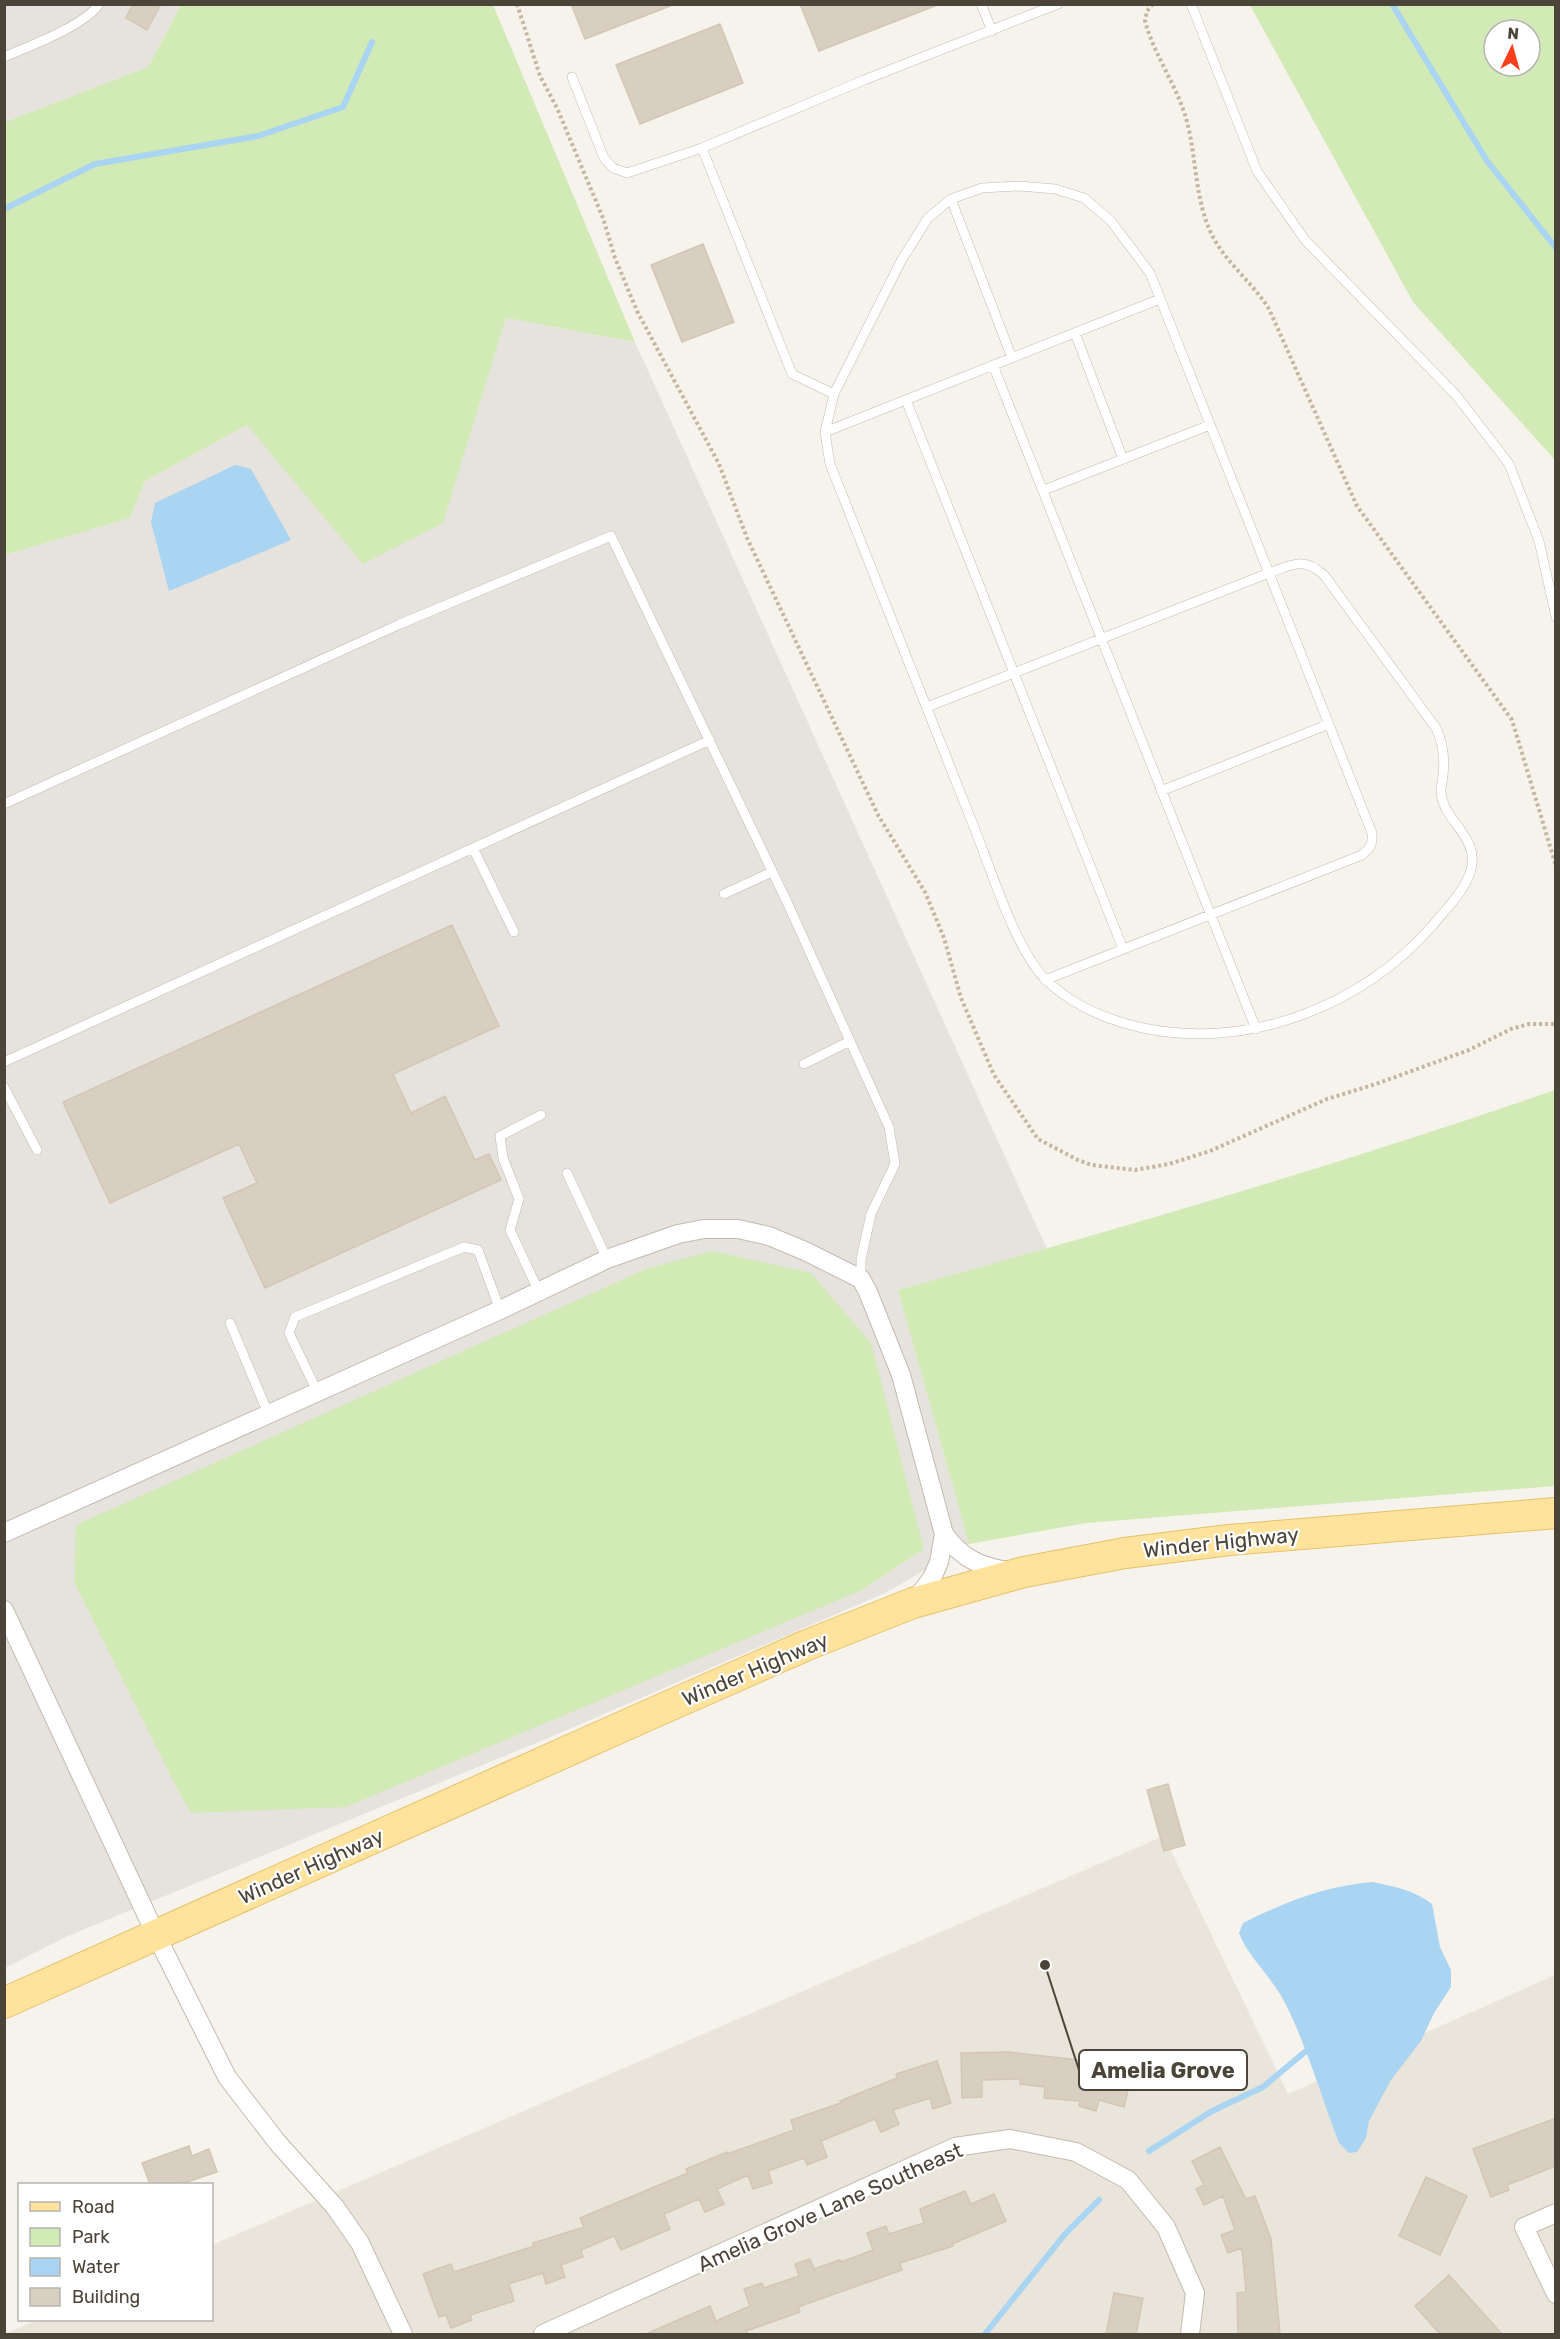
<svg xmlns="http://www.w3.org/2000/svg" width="1560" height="2339" viewBox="0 0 1560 2339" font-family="Rubik,sans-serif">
<rect width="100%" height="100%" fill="#f6f3ec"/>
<path fill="#eae5da" d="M1164 1836 1288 2094 1555 1975V2334H5L37 2320H212V2245Z"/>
<path fill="#e6e2dd" d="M5 5H181L148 67 5 122Z
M506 318 635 342 1047 1249 898 1290 969 1544 885 1593 541 1741 68 1936 5 1968V555L130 518 145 481 247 425 443 522Z"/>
<path fill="#d2eab5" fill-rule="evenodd" d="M181 5H493L635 342 506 318 443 523 363 564 247 425 145 481 130 518 5 555V122L148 67Z
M1250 5H1555V460L1413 302ZM1494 30H1530V66H1494Z
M1555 1090V1486L1086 1523 969 1544 898 1290C1119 1229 1339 1165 1555 1090Z
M712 1251 811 1273 871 1343 924 1549 862 1590 346 1807 191 1813 177 1789 74 1582 76 1525 646 1269Z"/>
<path fill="#a9d4f2" d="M235 465 251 469 291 540 169 591 151 522 155 503Z
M1372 1882C1393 1886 1414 1890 1432 1904L1440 1947 1451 1970V1987L1434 2013 1421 2041 1391 2080 1369 2121 1366 2138 1357 2152 1349 2153 1339 2143C1321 2096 1307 2046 1284 2001 1272 1978 1247 1955 1239 1933L1243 1923C1285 1902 1325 1886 1372 1882Z"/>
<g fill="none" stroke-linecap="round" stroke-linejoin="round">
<path stroke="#a9d4f2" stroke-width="6" d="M1392 4 1487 161 1556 248
M4 209 95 164 258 136 343 107 372 42
M1149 2151 1212 2111 1263 2087 1306 2051
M985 2334 1065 2234 1099 2200"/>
</g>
<path fill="#d8cfc1" stroke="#d3c7b4" stroke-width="1.5" d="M133 4H161L147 30 126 18Z
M571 4H669L670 6 585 39Z
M800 4H935V6L819 51Z
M720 24 743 83 640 124 616 65Z
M703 244 734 322 682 342 651 265Z
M452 925 499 1026 393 1074 411 1113 445 1096 475 1160 489 1154 501 1180 265 1288 223 1198 257 1183 239 1144 110 1203 63 1102Z
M1168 1784 1185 1845 1164 1851 1147 1790Z
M1008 2052 1071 2059 1132 2074 1124 2107 1099 2100 1096 2111 1079 2106 1080 2101 1044 2098 1045 2087 1020 2084V2079L982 2080V2097L962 2098 961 2053Z
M937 2061 951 2103 933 2109 930 2098 893 2110 899 2124 881 2132 875 2119 821 2141 827 2157 807 2165 804 2158 768 2171 772 2183 753 2189 748 2175 717 2189 724 2204 705 2212 699 2199 664 2214 670 2229 621 2250 614 2236 581 2250 583 2257 561 2265 565 2277 546 2284 543 2273 509 2284 514 2301 470 2315 472 2320 451 2328 446 2315 439 2317 423 2274 451 2264 454 2272 534 2246 533 2243 584 2227 580 2218 688 2173 686 2169 727 2152V2154L794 2130 791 2120 841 2103 840 2101 897 2078 896 2074Z
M1556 2118V2166L1507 2185 1509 2190 1491 2197 1473 2149Z
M189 2146 192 2156 209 2149 217 2172 181 2184H150L142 2163Z
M1220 2147 1246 2199 1255 2196 1271 2239 1280 2334H1238L1237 2293 1246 2292 1242 2248 1228 2253 1221 2235 1235 2230 1223 2196 1204 2205 1196 2189 1204 2185 1192 2161Z
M1426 2177 1467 2196 1440 2255 1399 2236Z
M965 2191 971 2204 994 2194 1006 2221 952 2244 953 2246 900 2263 902 2270 798 2307 800 2312 746 2331 748 2334H646L710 2306 716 2321 750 2306 744 2289 762 2283 764 2288 799 2276 795 2264 810 2259 814 2269 840 2260 841 2262 873 2250 867 2233 886 2226 889 2234 924 2223 920 2209Z
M1449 2275 1502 2334H1440L1415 2306Z
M1114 2293 1143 2298 1136 2334H1106Z"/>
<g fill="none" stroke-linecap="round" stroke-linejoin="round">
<defs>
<path id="lane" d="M981 4 992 31
M1191 4 1257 171 1305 240 1456 395 1509 464 1539 541 1556 617
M4 57C28 47 86 25 99 4
M572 77 604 158 613 168 627 173 702 148 864 80 1058 4
M702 148 792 374 834 394 901 261 928 218 951 199 982 188 1019 186 1055 189 1084 198 1111 221 1150 273 1372 833C1373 845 1370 848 1362 855L1045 980
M951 199 1012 358
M1075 333 1123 459
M993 365 1256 1029
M834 394 825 432 830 464C878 585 926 706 974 827 990 867 1016 951 1046 980 1073 1006 1107 1020 1143 1028 1250 1050 1362 1006 1433 925 1446 909 1465 891 1471 870 1480 837 1444 822 1441 793 1440 788 1443 781 1443 775 1445 758 1443 743 1436 728L1324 575C1303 556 1292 565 1269 573L927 707
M906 400 1123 949
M825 432 1160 299
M1044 490 1210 425
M1161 791 1329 724
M4 804 400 624 611 536 787 902 889 1127 895 1164 871 1214 861 1259V1279
M473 848 514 932
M724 894 772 872
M4 1062 710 740
M804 1064 850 1041
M4 1087 37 1150
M567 1173 607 1259
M539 1292 510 1230 519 1199 503 1158 500 1136 541 1115
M230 1323 268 1413
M317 1391 289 1333 295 1317 464 1247 478 1250 500 1310"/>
<path id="street" d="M4 1533 500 1310 607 1259 678 1234 704 1229H738L769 1236 805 1251 861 1279 868 1292 901 1375 944 1534 939 1562 932 1578 914 1602
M944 1534C961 1558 982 1568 1010 1571
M4 1610 156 1935 227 2077 277 2142 335 2207 360 2243 403 2334
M1556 2213 1524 2227 1556 2294
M543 2334 955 2147 1010 2139 1076 2152 1128 2180 1166 2227 1195 2293 1190 2334"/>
<path id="primary" d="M4 2003 644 1717 807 1645 913 1603 1024 1572 1125 1553 1229 1540 1556 1513"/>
</defs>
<use href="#lane" stroke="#c2bbae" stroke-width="10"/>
<use href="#street" stroke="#c2bbae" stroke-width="20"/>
<use href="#primary" stroke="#e6c16a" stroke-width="32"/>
<path stroke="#c4b79f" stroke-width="4" stroke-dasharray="3 3" stroke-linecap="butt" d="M517 4 540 76 557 108 603 218 615 258 637 311 719 464 747 538 878 815 925 892 944 938 961 998 994 1075 1038 1139 1078 1160 1092 1165 1135 1170 1169 1164 1210 1151 1327 1099 1376 1084 1469 1050 1511 1029 1529 1024H1556
M1153 4 1147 11 1145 21C1154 55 1176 84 1186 118 1197 157 1194 200 1213 237 1228 265 1253 283 1269 309L1357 506 1512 720 1556 866"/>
<use href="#lane" stroke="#fff" stroke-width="9"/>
<use href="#street" stroke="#fff" stroke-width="18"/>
<use href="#primary" stroke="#ffe39c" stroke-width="30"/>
</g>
<g text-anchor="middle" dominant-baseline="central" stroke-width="4.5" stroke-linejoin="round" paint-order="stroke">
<g font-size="21" fill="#4b4439" stroke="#fff">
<text transform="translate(1221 1542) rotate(-6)">Winder Highway</text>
<text transform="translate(755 1669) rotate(-23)">Winder Highway</text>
<text transform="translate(311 1866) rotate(-24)">Winder Highway</text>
<text transform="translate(830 2207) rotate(-24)">Amelia Grove Lane Southeast</text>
</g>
</g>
<path fill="none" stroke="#4b4439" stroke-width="2" d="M1045 1965L1079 2070"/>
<circle fill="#4b4439" stroke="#fff" stroke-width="2" cx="1045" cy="1965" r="6"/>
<rect fill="#fff" stroke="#4b4439" stroke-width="2" x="1079" y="2050" width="168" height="40" rx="6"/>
<g font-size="22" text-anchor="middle" font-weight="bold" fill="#4b4439">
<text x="1163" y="2078">Amelia Grove</text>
</g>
<rect width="1560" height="2339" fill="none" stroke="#4b4439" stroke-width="12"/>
<rect x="18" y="2183" width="195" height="138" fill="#ffffff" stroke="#b7b4b0" stroke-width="1.5"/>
<rect x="30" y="2202" width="30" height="9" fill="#ffe39c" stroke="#b7b4b0" stroke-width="1.5"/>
<text x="72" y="2213" font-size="18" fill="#4b4439">Road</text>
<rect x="30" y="2228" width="30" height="18" fill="#d2eab5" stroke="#b7b4b0" stroke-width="1.5"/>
<text x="72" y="2243" font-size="18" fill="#4b4439">Park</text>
<rect x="30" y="2258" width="30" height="18" fill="#a9d4f2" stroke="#b7b4b0" stroke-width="1.5"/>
<text x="72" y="2273" font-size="18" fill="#4b4439">Water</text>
<rect x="30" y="2288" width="30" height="18" fill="#d8cfc1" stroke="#b7b4b0" stroke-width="1.5"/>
<text x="72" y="2303" font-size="18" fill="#4b4439">Building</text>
<g transform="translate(1512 48) rotate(5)"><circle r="28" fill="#ffffff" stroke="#b7b4b0" stroke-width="1.5"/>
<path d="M0-4.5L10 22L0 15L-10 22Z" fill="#fc3f1d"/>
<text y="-9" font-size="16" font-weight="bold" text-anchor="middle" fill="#4b4439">N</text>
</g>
</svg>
